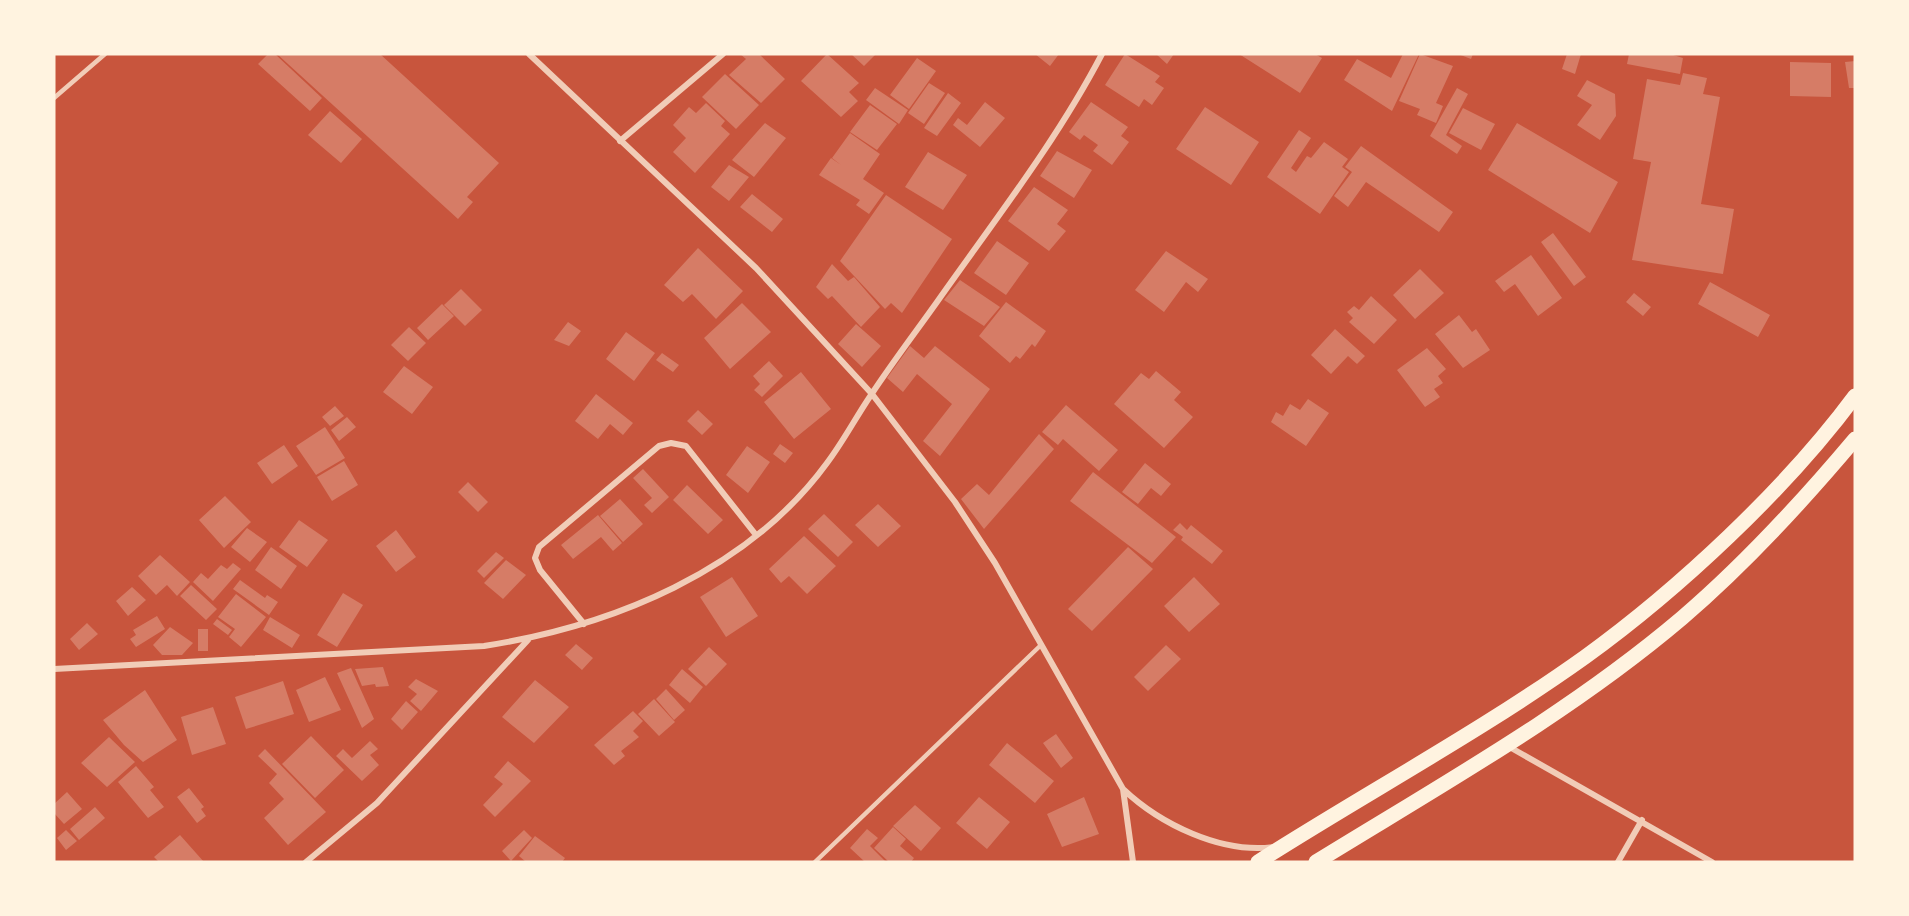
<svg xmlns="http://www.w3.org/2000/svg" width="1909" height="916" viewBox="0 0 1909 916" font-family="'DejaVu Sans',sans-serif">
<rect width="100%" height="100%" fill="#c8553d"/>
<path fill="#d67c66" d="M268 54H275L322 98 310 111 258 64Z
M277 54H380L499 163 467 197 473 202 458 219Z
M740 54H759L785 79 761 103 729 75 746 59Z
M827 54 859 83 849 92 858 101 841 117 801 81Z
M851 54H876L864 66Z
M1035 54H1059L1050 66Z
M1125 54 1160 76 1155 82 1164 88 1152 105 1144 99 1139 107 1105 85Z
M1156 54H1174L1167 64Z
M1239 54H1315L1322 58 1300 93Z
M1403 54H1419L1392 111 1344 80 1357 59 1391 78Z
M1420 54 1453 66 1436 103 1443 106 1436 123 1417 115 1420 109 1399 101Z
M1458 54H1473L1471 59Z
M1567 54H1581L1575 74 1562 69Z
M1629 54H1670L1683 58 1680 74 1627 64Z
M917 58 936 71 909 109 890 95Z
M1855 61V88H1849L1845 62Z
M1790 62 1831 63V97L1790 96Z
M1683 73 1707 78 1703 94 1720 97 1701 204 1734 209 1723 274 1632 260 1651 162 1633 159 1647 79 1680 85Z
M725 74 759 105 736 129 702 97Z
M1587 80 1615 94 1616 116 1600 140 1577 125 1592 105 1577 96Z
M929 83 945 93 924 124 908 113Z
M875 88 908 110 899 124 866 100Z
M1457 88 1468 94 1446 135 1462 146 1457 154 1430 136Z
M948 93 961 103 937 136 924 128Z
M985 102 1005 118 980 147 953 125 958 118 967 125Z
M1091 102 1128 127 1121 136 1129 142 1112 165 1093 151 1098 145 1084 135 1080 140 1069 132Z
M706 103 725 121 721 126 730 134 695 173 673 152 686 138 673 125 689 107 696 113Z
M870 105 897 124 877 150 850 132Z
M1205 107 1259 142 1231 185 1176 149Z
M1463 108 1495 124 1481 150 1449 133Z
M330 111 362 139 341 163 308 135Z
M765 123 786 138 754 177 732 160Z
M1517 123 1618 182 1590 233 1488 170Z
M1299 130 1311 138 1291 168 1296 172 1307 156 1311 158 1324 142 1348 159 1342 167 1349 172 1320 214 1267 177Z
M850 133 880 154 863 179 884 193 869 214 856 205 860 200 819 175 831 158 841 165 832 158Z
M1361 146 1453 212 1439 232 1366 182 1348 207 1334 196 1352 172 1345 167Z
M1057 151 1092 170 1074 198 1040 176Z
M928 152 967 175 943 210 905 187Z
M729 165 749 177 729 201 711 187Z
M1034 187 1068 210 1057 224 1066 231 1049 251 1008 221Z
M752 194 783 219 772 232 740 207Z
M886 195 952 239 902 313 891 303 885 309 840 261Z
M1553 233 1586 277 1574 286 1541 242Z
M997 241 1029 263 1006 295 974 273Z
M698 248 743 291 716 319 692 294 683 302 664 285Z
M1166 251 1208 279 1198 292 1186 282 1164 312 1135 290Z
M1531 255 1562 298 1538 316 1515 284 1504 292 1495 281Z
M832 264 848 281 854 277 880 307 861 327 832 296 828 299 816 287Z
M1420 269 1444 293 1415 319 1393 295Z
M960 280 1000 307 984 326 944 300Z
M1710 282 1770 315 1758 337 1698 304Z
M461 289 482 310 465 326 444 305Z
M1634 293 1651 307 1643 316 1626 302Z
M1371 296 1397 320 1374 344 1349 322 1353 318 1347 312 1354 306 1359 310Z
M1006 302 1046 331 1035 347 1032 344 1020 359 1016 356 1010 363 979 336Z
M742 303 771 332 730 369 704 338Z
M442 304 454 316 428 340 417 328Z
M1459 315 1472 332 1476 329 1490 350 1463 368 1435 334Z
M568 322 581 331 569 346 554 340Z
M856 324 881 346 862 367 838 344Z
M409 327 426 343 408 361 391 345Z
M1335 329 1365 356 1357 364 1348 356 1331 374 1311 355Z
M626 332 655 353 634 381 606 359Z
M910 346 924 358 935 346 990 389 940 456 923 441 952 404 917 374 903 392 887 378Z
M1427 348 1446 369 1438 376 1443 383 1434 389 1440 397 1425 407 1397 370Z
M662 353 679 365 673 372 656 360Z
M769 361 783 376 762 397 754 390 760 384 753 376Z
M404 366 433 387 412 414 383 392Z
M1156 371 1181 392 1174 400 1193 417 1164 448 1114 404 1141 373 1149 379Z
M801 372 831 409 794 439 764 402Z
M596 394 633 423 623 435 610 424 598 439 575 421Z
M1308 399 1329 413 1306 446 1271 422 1276 412 1283 416 1290 404 1300 410Z
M1066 405 1118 450 1099 471 1063 439 1058 445 1042 432Z
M335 406 344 416 330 426 322 417Z
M698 410 713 424 702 435 687 421Z
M347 417 356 427 339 441 331 430Z
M325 427 345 458 316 475 296 446Z
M1039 434 1054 449 984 529 961 499 977 484 989 495Z
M780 444 793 453 785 463 773 454Z
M284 445 298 466 272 484 257 463Z
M747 446 770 462 748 493 726 475Z
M344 461 358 485 332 501 317 477Z
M1145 463 1171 484 1161 496 1151 488 1138 504 1122 492Z
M643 469 669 497 652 513 644 505 652 498 633 478Z
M1093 472 1176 537 1152 563 1070 501Z
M468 482 488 502 478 512 458 492Z
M687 485 723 520 708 534 673 500Z
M225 496 251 522 224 548 199 520Z
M620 499 643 524 623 542 600 516Z
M878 504 901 526 878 547 855 525Z
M824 514 853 542 838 557 808 529Z
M598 515 622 543 613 551 601 537 573 559 561 545Z
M299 520 328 540 307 567 279 547Z
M1180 523 1187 530 1191 525 1223 551 1212 564 1181 540 1183 537 1173 530Z
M247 528 267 542 250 562 231 547Z
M396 530 416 557 396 572 376 546Z
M804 536 836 566 807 594 789 576 781 583 769 569Z
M271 547 297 566 281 589 255 570Z
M1128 547 1153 569 1092 631 1068 609Z
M496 552 504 558 484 578 477 571Z
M160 555 190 582 177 596 167 585 156 595 138 576Z
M506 560 526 575 503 599 484 583Z
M233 563 241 569 213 601 193 582 201 573 208 579 221 565 227 569Z
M732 577 758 616 726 637 700 597Z
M1194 577 1220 604 1189 632 1164 606Z
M240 580 265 598 267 595 278 602 269 615 233 589Z
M191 585 217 609 206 620 180 596Z
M132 587 146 600 128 616 116 601Z
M343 593 363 605 337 647 317 635Z
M236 594 266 617 241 647 229 637 235 629 218 617Z
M157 616 165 629 136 647 130 639 136 635 133 630Z
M270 617 300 635 292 648 263 630Z
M217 619 232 630 228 635 213 624Z
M87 623 98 634 79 650 70 639Z
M170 627 193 643 182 655H162L153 645Z
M198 629H208V651H198Z
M576 644 593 658 582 670 565 655Z
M1166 645 1181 659 1148 691 1134 677Z
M709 647 727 664 706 686 688 669Z
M383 667 389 686 376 687 375 684 362 686 355 669Z
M351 668 374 719 362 728 337 673Z
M682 669 703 687 690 703 669 685Z
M325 677 341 710 309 722 296 690Z
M416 679 438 691 421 711 410 701 417 694 408 687Z
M535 680 569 707 534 743 502 717Z
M283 681 294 714 246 729 235 697Z
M666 689 685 710 674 720 656 699Z
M145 690 177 740 143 762 124 745 103 720Z
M654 699 675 722 659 736 638 714Z
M406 701 418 712 402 730 391 719Z
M213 707 226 744 192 755 181 717Z
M633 711 643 721 633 731 639 737 621 751 625 756 614 765 594 745Z
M1056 734 1073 758 1061 768 1043 743Z
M311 736 344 770 315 798 282 764Z
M109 737 135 762 107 787 81 763Z
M370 741 378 749 370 755 379 765 362 781 336 756 343 749 352 758Z
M1007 743 1054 781 1035 803 989 765Z
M265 749 326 812 288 845 264 818 284 799 269 783 277 774 258 756Z
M508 761 531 781 495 817 483 805 503 784 494 777Z
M136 766 154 787 150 790 164 807 148 818 118 782Z
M189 788 204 807 201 809 206 816 197 823 177 797Z
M67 792 82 809 64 824 54 813V804Z
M979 797 1010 822 987 849 956 823Z
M1084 797 1099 834 1062 847 1047 814Z
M915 805 941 828 921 851 893 826Z
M95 807 105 818 79 840 70 829Z
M893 827 906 839 900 846 914 858 911 862H889L874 848Z
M867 829 878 838 870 846 886 862H865L850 848Z
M66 830 77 841 66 850 57 838Z
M524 830 532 838 511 861 502 851Z
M180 835 204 862H159L154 857Z
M535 836 565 858 562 862H526L519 856Z"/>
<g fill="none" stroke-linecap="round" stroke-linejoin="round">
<path stroke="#f1ccb7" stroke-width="4.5" d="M54 98 105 54
M815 862 1041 645"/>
<path stroke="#f1ccb7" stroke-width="6" d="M529 54 756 268 872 394 955 502 995 563 1123 789C1160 824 1221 854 1274 847
M620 141 723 54
M584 624 540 570 535 558 539 547 659 446 671 443 686 446 756 535
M54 669 484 646C613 626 748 571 827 463 843 442 856 417 871 395 892 363 915 333 937 302 994 221 1056 142 1102 54
M1506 745 1712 862
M1123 789 1133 862
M306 862 377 803 528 640
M1618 862 1642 820"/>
<path stroke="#fff3e0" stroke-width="15" d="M1258 862C1366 793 1480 732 1585 657 1679 589 1786 489 1855 396
M1316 862C1441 785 1570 713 1682 618 1745 564 1802 502 1855 439"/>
</g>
<rect width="1909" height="916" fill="none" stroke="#fff3e0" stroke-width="111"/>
</svg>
